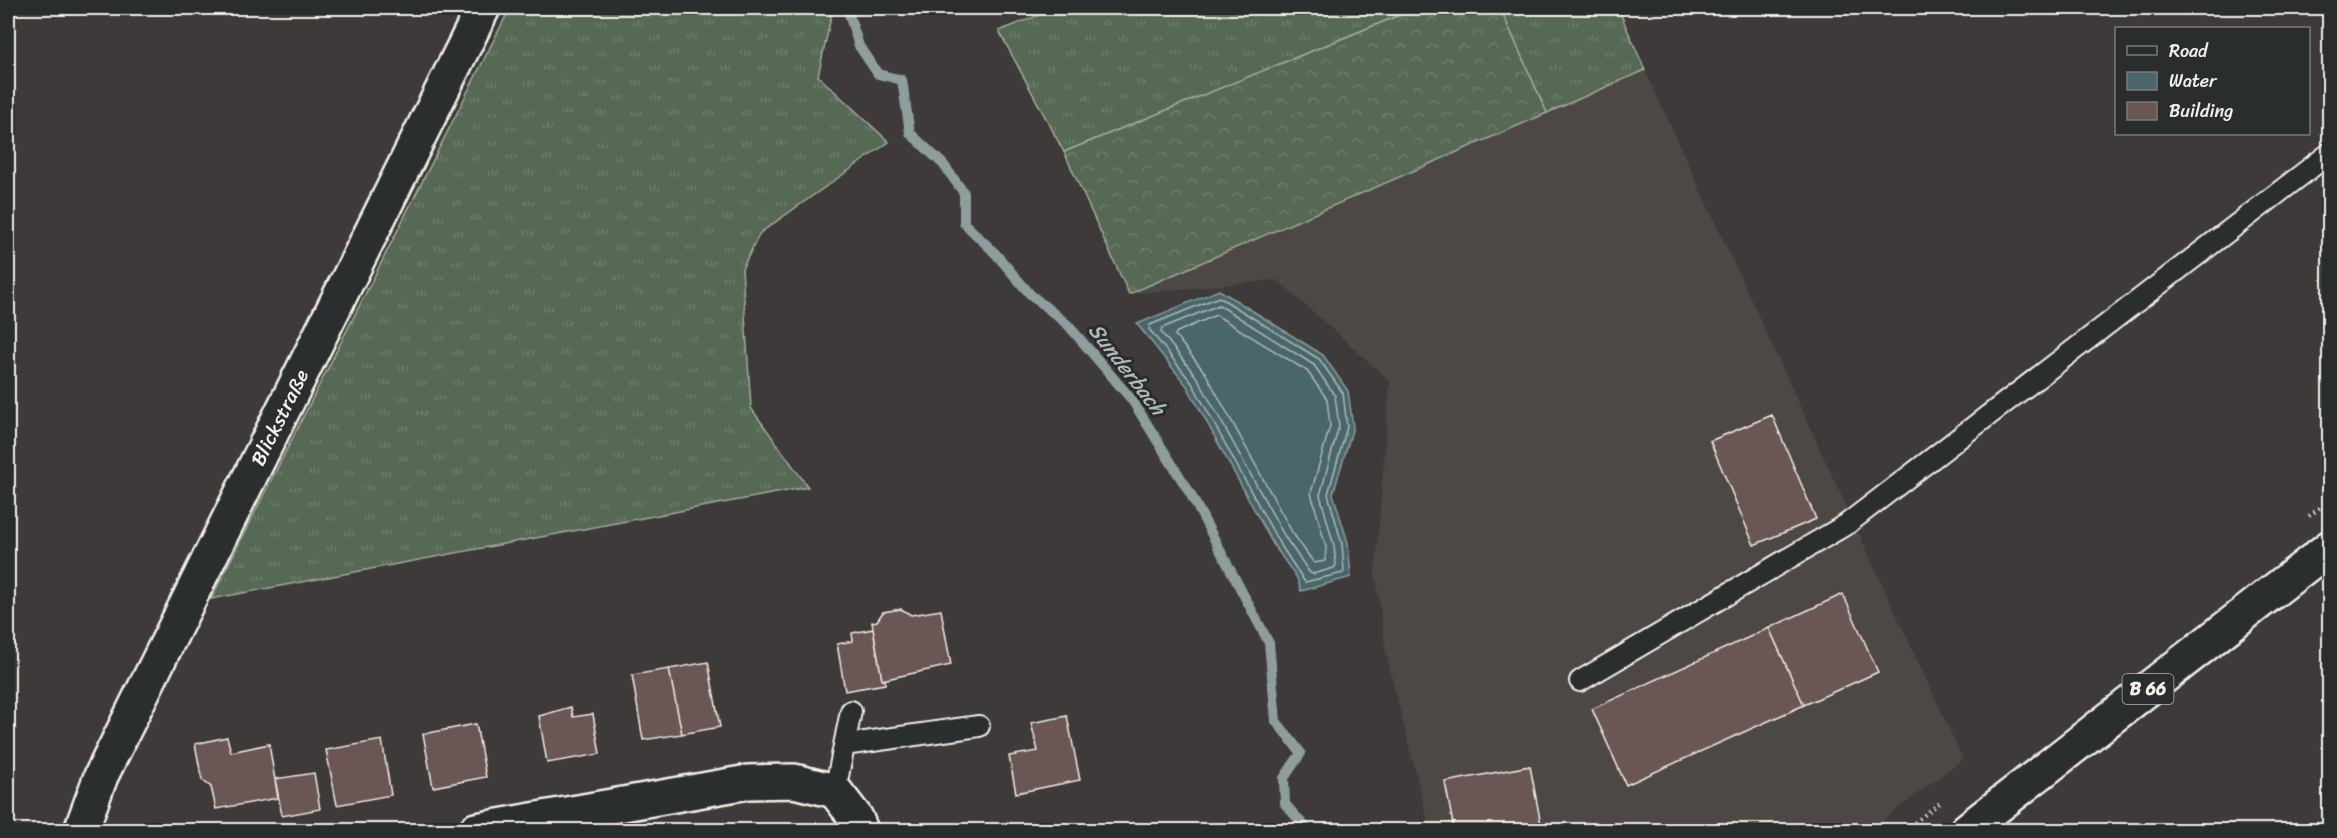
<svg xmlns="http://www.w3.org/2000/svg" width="2337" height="838" viewBox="0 0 2337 838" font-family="Sriracha,sans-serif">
<defs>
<pattern id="grass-tufts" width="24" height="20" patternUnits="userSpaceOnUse" patternTransform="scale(1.5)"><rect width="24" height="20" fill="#546954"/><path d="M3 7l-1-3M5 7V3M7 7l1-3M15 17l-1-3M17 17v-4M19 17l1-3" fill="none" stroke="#6d7f6d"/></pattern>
<pattern id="forest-crowns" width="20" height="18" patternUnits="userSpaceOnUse" patternTransform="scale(1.5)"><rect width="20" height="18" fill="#546954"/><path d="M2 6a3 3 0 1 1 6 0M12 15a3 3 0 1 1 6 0" fill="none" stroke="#6d7f6d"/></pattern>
</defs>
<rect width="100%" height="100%" fill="#3d3a39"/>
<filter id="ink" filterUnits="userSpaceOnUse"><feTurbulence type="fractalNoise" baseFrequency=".0167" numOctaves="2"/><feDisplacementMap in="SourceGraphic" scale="12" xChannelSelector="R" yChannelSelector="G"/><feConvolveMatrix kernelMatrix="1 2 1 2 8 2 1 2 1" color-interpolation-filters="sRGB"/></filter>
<g filter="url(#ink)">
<path fill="#4d4644" d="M1645 70 1963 759 1870 830H1430L1386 654 1375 573 1390 381 1277 280 1129 294Z"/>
<path fill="url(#grass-tufts)" stroke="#a4ad9e" stroke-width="1.5" d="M510 8H833L818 76 889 142 760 233 742 269 751 408 808 487 211 599Z
M1057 8H1417L1064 152 999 31Z
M1500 8H1618L1645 70 1547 113Z"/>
<path fill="url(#forest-crowns)" stroke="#a4ad9e" stroke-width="1.5" d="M1417 8H1500L1547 113 1129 294 1064 152Z"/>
<path fill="#48666b" stroke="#8d9e9d" stroke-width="1.5" d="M1219 290 1323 355 1348 391 1353 427 1333 494 1348 543 1351 577 1301 591 1297 578 1273 544 1187 386 1137 324Z"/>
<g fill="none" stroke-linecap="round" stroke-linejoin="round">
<path stroke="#afb9b6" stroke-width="1.5" d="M1219 297 1319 359 1343 393 1347 427 1328 494 1342 544 1344 571 1343 573 1305 582 1278 541 1192 383 1149 329 1150 325Z
M1219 305 1314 365 1335 396 1339 426 1320 495 1334 546 1336 565 1334 568 1313 574 1310 573 1285 537 1198 379 1161 332 1162 328Z
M1216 315 1307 371 1327 399 1330 426 1311 493 1326 547 1325 561 1314 563 1292 532 1206 374 1175 335 1177 332Z"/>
<path stroke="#8d9e9d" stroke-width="10" d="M847 8 859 46 878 74 902 80 910 133 943 164 964 193V223L995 253 1030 294 1068 325 1132 400 1190 493 1269 643 1276 721 1301 753 1284 778 1285 804 1308 830"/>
</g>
<path fill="#695754" stroke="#f4f1e8" stroke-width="1.5" d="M1772 415 1816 519 1754 545 1710 441Z
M1843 594 1878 672 1804 705 1769 628Z
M901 609 911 615 941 610 951 665 882 680 872 622 877 621 883 612Z
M1769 628 1804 705 1626 785 1592 709Z
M873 629 882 680H885V684L845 691 837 644 853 641 852 633Z
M708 662 720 727 682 734 669 669Z
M669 669 682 734 643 740 632 675Z
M571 707 573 717 593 714 600 754 547 763 539 716Z
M1067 716 1080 780 1016 793 1009 756 1038 751 1031 723Z
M476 724 486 777 433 787 423 734Z
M227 737 231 752 269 744 278 798 216 809 211 787 202 780 195 744Z
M382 740 391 795 337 805 326 750Z
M1530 766 1542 830H1454L1445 782Z
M314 773 320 809 282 816 275 779Z"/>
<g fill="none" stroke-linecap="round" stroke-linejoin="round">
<defs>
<path id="lane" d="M1580 681 1847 524 2330 153
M844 745 979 726
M835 791 851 711"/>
<g id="street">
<path id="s1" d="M81 830 101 776 483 8"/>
<path d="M476 830 748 782 794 781 835 791 856 818 861 830"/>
</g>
<path id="primary" d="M1967 830 2330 547"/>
</defs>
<use href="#lane" stroke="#f4f1e8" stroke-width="24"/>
<use href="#street" stroke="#f4f1e8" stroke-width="38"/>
<use href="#primary" stroke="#f4f1e8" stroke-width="38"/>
<path stroke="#f4f1e8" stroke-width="4" stroke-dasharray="1.5 4.5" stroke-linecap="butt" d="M2309 516 2330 500
M1905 830 1941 802"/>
<use href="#lane" stroke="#2a2d2e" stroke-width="20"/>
<use href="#street" stroke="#2a2d2e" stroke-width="33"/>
<use href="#primary" stroke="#2a2d2e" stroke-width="33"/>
</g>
</g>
<g text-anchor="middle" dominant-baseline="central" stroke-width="6" stroke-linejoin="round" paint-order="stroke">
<rect fill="#2a2d2e" stroke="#b7b6b0" stroke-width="1.5" x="2122.5" y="674" width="51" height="30" rx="4.5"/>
<g font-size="18" font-weight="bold" fill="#f4f1e8">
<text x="2148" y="689">B 66</text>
</g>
<g font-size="20" fill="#f4f1e8" stroke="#2a2d2e">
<text stroke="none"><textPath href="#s1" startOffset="458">Blickstraße</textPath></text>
</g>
<g font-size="21" font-style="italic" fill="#afb9b6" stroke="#2a2d2e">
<text transform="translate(1127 369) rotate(52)">Sunderbach</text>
</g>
</g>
<rect width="2337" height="838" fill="none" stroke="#2a2d2e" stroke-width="30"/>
<rect x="15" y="15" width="2307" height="808" fill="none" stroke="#f4f1e8" stroke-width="2" filter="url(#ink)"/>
<rect x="2115" y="27" width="195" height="108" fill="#2a2d2e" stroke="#7b7b78" stroke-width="1.5"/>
<rect x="2127" y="46" width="30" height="9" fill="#2a2d2e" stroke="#7b7b78" stroke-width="1.5"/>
<text x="2169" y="57" font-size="18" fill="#f4f1e8">Road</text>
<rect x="2127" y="72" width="30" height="18" fill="#48666b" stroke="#7b7b78" stroke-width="1.5"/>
<text x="2169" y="87" font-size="18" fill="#f4f1e8">Water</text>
<rect x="2127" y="102" width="30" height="18" fill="#695754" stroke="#7b7b78" stroke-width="1.5"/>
<text x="2169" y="117" font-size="18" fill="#f4f1e8">Building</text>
</svg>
